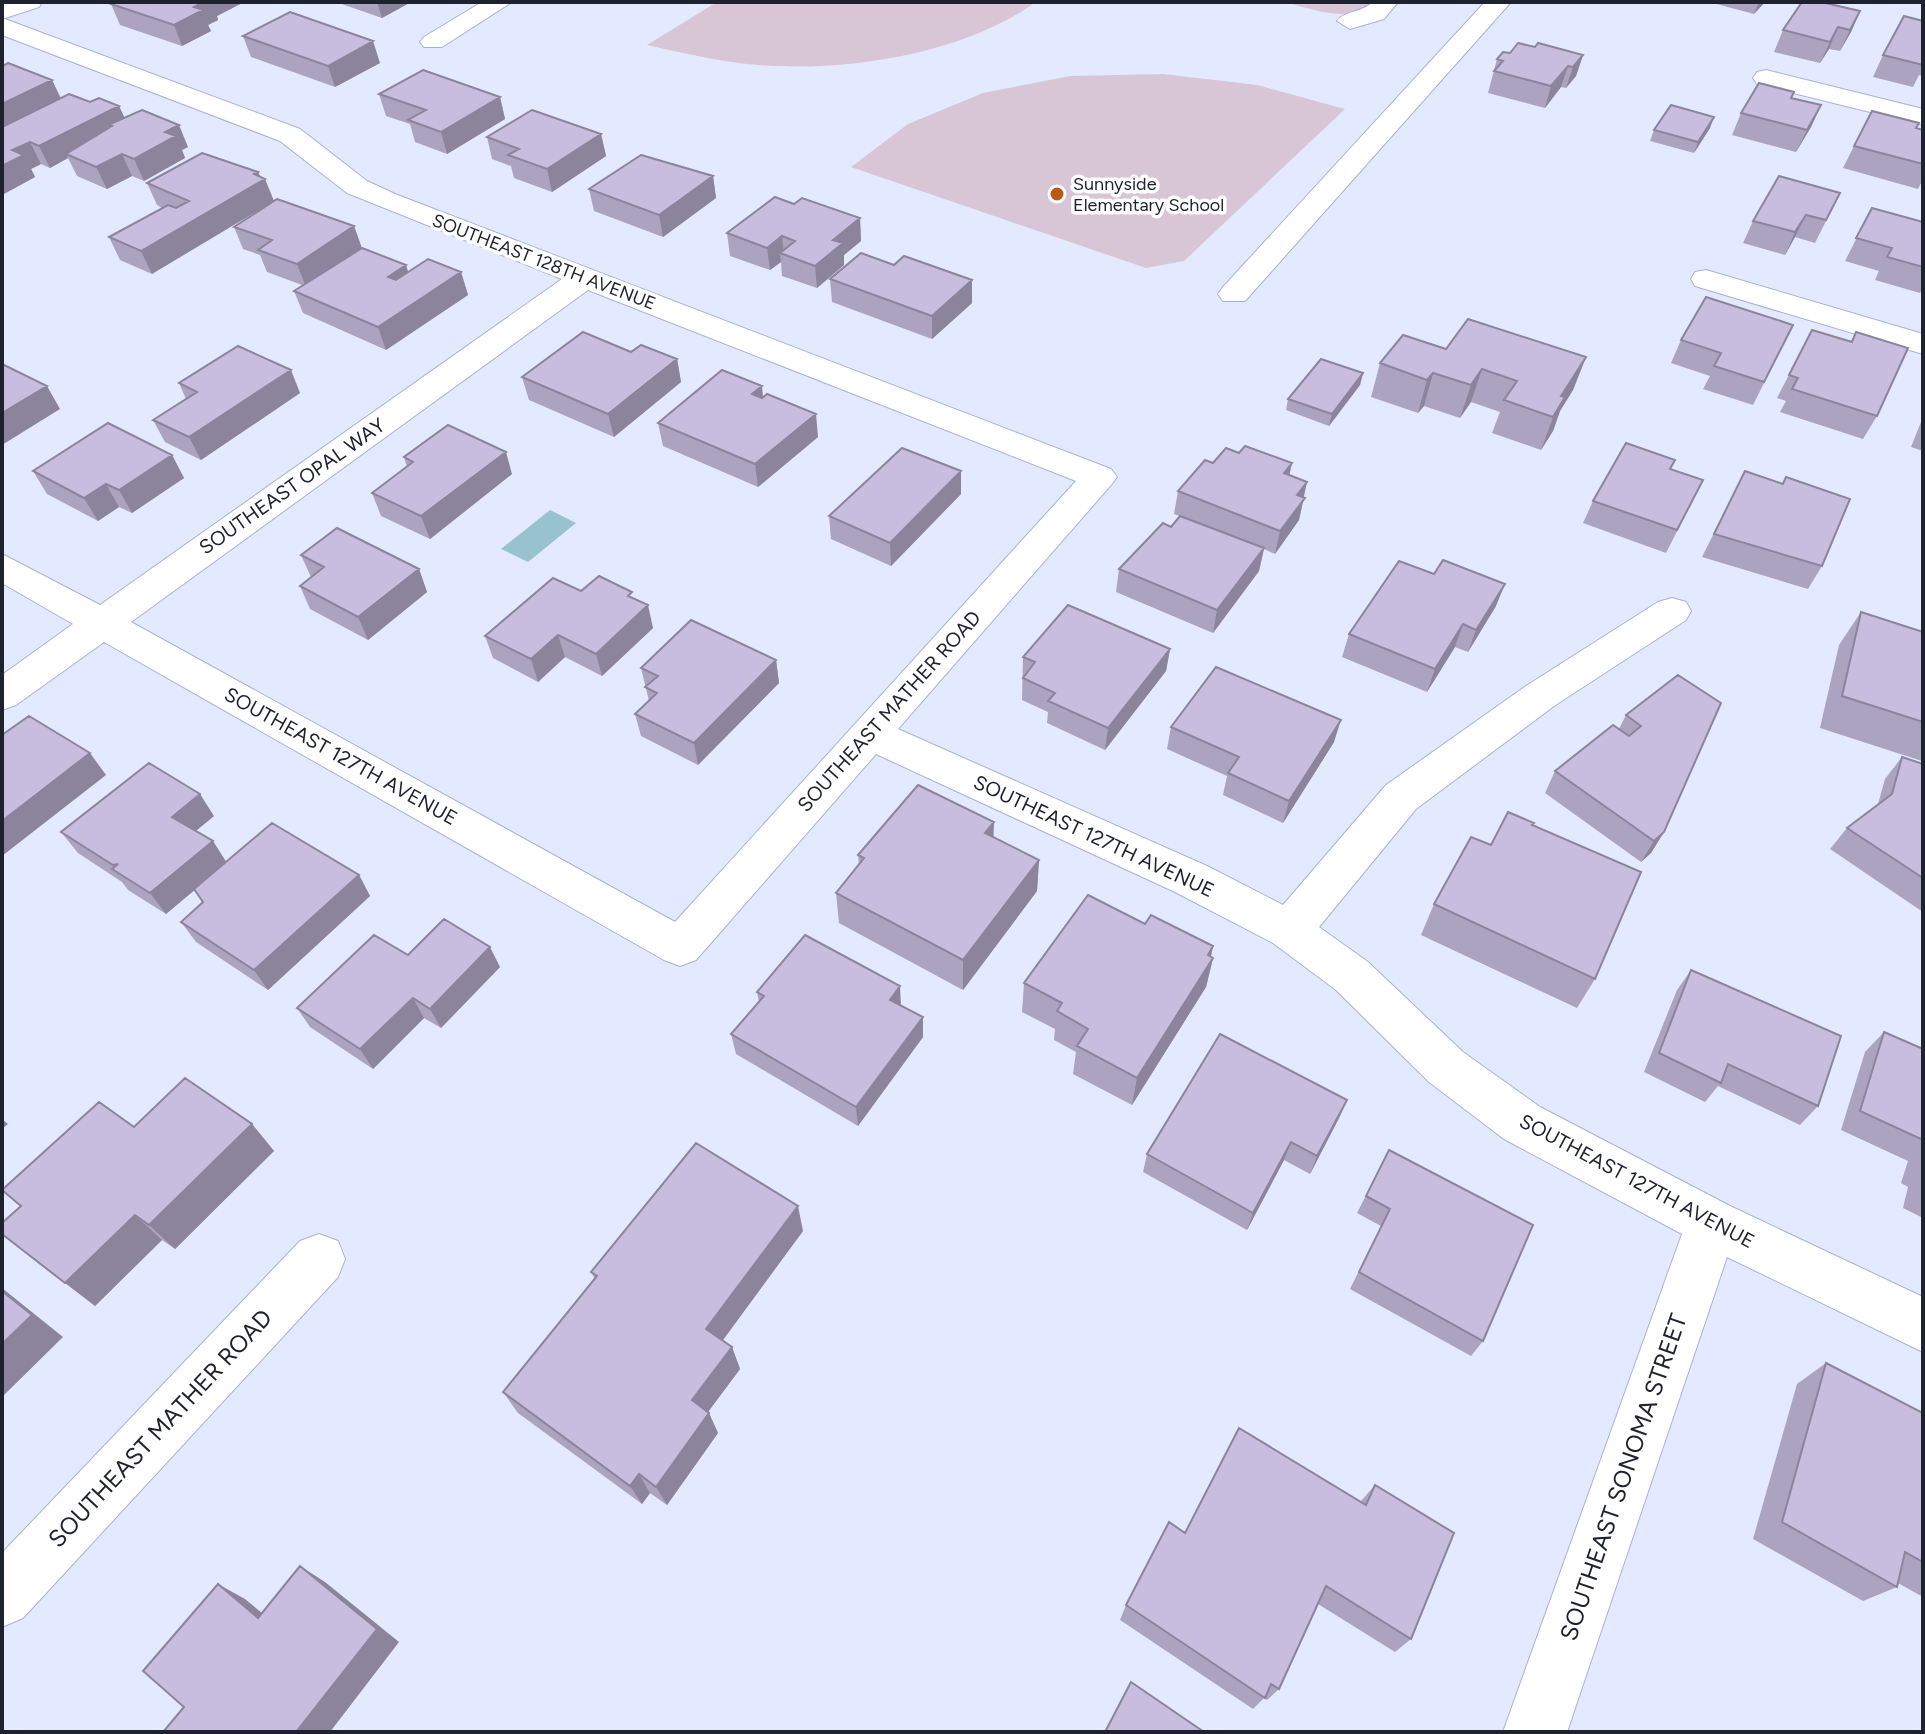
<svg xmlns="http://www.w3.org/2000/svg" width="1925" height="1734" viewBox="0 0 1925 1734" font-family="Figtree,sans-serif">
<rect width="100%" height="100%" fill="#e3e9fe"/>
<path fill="#d8c6d7" d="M717 2H1036C958 58 825 76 731 62 703 58 675 51 647 45Z
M1285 2H1374C1351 25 1312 9 1285 2Z
M1163 74 1257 85 1345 109 1184 261 1146 268 851 167 908 124 983 93 1070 76Z"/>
<path fill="#99c2cf" d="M550 510 576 523 528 562 501 549Z"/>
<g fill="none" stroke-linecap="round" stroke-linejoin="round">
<defs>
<path id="minor" d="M482 2H512L442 47H424L420 42 424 37Z
M1372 2H1398L1384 19 1350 29 1337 21C1345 10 1363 13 1372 2Z
M1485 2H1511L1245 301H1223L1218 294 1223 287Z
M2 18 300 129 367 181 395 194 1111 469 1117 477 1111 485 898 729 1207 866 1283 905 1386 785 1526 686 1658 602 1672 598 1686 602 1691 611 1686 620 1554 706 1416 809 1319 927 1368 962 1463 1052 1540 1107 1730 1206 1923 1297V1352L1727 1257 1567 1732H1503L1682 1234 1504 1139 1429 1082 1336 990 1273 943 1175 892 876 754 696 960 680 966 664 960 104 642 16 705 2 710V675L73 624 2 583V554L100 605 562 279 347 193 280 141 2 35ZM588 290 1076 481 675 922 131 622Z
M1766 70 1923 109V125L1757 84 1753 78 1757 72Z
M1706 270 1923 334V354L1695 286 1691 279 1695 272Z
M319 1234 338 1241 345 1259 338 1277 23 1618 2 1627V1553L300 1241Z"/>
<path id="major" d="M7 2H42L39 7 2 19V4Z"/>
</defs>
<use href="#minor" stroke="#a9b2d3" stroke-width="2"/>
<use href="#major" stroke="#a9b2d3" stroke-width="2"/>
<use href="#minor" fill="#fff" fill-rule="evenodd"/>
<use href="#major" fill="#fff" fill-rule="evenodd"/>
</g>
<path fill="#aca3c0" d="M115 2H244L217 16 218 20 208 25 211 31 182 46 120 25 111 4Z
M336 2H411L382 18Z
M1709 2H1765L1754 14Z
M1860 11 1851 32 1840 51 1829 49 1820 63 1774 52 1783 30Z
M1923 21V76L1919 75 1913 87 1873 77 1883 55Z
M243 36 380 63 335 87 251 57Z
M1535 47 1583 55 1576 76 1566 88 1561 87 1545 108 1488 93 1497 59 1510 53Z
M52 80 61 98 119 106 124 118 188 147 182 150 185 158 144 181 132 176 107 189 77 176 68 158 50 168 41 164 31 169 35 177 2 195Z
M1794 92 1792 98 1821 105 1811 127 1796 152 1732 135 1741 113Z
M379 94 500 97 505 119 447 154 415 142 410 124 386 116Z
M1710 128 1694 153 1650 141 1654 130Z
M1923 130V179L1918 189 1843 168 1854 146Z
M601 134 606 156 552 192 514 178 511 166 492 159 487 137Z
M258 172 260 176 152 274 120 260 109 237 162 208 157 205 147 183Z
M713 176 716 198 663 237 594 211 589 189Z
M1840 193 1815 243 1795 237 1785 255 1743 243 1753 221Z
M794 204 860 218 861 241 844 255V265L817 288 782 276 781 262 770 270 730 256 727 233Z
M1872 208 1923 222V288L1920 293 1875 280 1879 271 1845 261Z
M354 226 362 248 406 265 408 272H461L468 295 386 350 303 313 294 291 302 285 267 272 260 255 243 249 234 227Z
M894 265 972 280V303L932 339 832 302 830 279Z
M1793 325 1753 405 1703 389 1710 376 1671 363 1681 340Z
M1812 330 1851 341 1856 332 1877 416 1863 439 1780 412 1786 401 1777 398Z
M1446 349 1586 357 1573 390 1560 411 1553 431 1541 450 1492 433 1500 412 1471 402 1460 418 1424 406 1418 413 1371 397 1380 363Z
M631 352 677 359 681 382 614 437 529 400 522 377Z
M1363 373 1360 385 1329 426 1286 410 1288 399Z
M179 383 300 393 201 460 165 442 153 420 186 399Z
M763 397 818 437 758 487 663 446 658 423Z
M1923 417V451L1911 447Z
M1239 453 1292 463 1289 475 1304 497 1299 520 1275 554 1264 549 1259 571 1213 633 1116 592 1119 569 1171 527 1180 516 1174 514 1178 491 1213 463Z
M172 455 184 478 132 513 119 507 98 521 47 494 33 471Z
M404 457 512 474 430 539 381 516 372 493 407 467Z
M1745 471 1822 566 1808 589 1702 557Z
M1703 480 1666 553 1583 523 1593 501Z
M961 494 891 566 831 539 829 516Z
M301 555 419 569 427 592 368 640 310 609 300 586 311 577Z
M581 591 634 599 653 628 602 676 565 657 538 682 493 658 485 636Z
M1496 606 1468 652 1455 647 1427 692 1342 657 1349 634Z
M1861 612 1923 632V760L1922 761 1820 728 1839 645Z
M1170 649 1166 671 1105 750 1047 723 1048 712 1022 700 1023 657Z
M776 660 779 683 698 765 641 736 635 714 649 701 641 668Z
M1678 675 1664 832 1651 853 1641 862 1545 793 1555 771 1619 729 1626 715Z
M1171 727 1334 742 1283 823 1223 795 1227 776 1167 749Z
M1902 757 1923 764V912L1830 849 1847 828 1878 804 1885 779Z
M214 816 196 831 226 862 359 875 370 896 268 990 196 942 181 922 203 902 194 890 166 914 128 890 122 882 78 853 61 832Z
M1532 825 1595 979 1577 1008 1421 935 1434 904 1491 845Z
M993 837 1039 860 1037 891 963 990 839 923 836 893 859 865 858 855Z
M1145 924 1213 946 1211 957 1213 958 1206 987 1132 1105 1073 1074 1076 1052 1054 1040 1055 1029 1022 1012 1024 983Z
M408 955 500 967 441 1028 424 1018 373 1069 310 1027 297 1008Z
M1691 970 1818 1106 1800 1125 1718 1086 1705 1102 1644 1072 1677 990Z
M757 992 901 1006 923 1017V1037L858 1126 736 1054 731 1034 759 1002Z
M1884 1032 1923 1049V1218L1903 1208 1908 1187 1901 1183 1908 1161 1841 1130 1865 1052Z
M1347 1100 1339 1118 1310 1174 1284 1160 1247 1230 1143 1172 1147 1154Z
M252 1124 274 1151 175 1249 162 1240 95 1306 20 1206 2 1191 134 1127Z
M1389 1150 1483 1341 1471 1356 1350 1289 1381 1226 1357 1213Z
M803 1231 722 1340 732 1347 740 1369 708 1412 718 1433 667 1505 650 1493 642 1504 518 1413 503 1392 595 1279 591 1272Z
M1826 1363 1923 1413V1597L1898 1583 1897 1587 1863 1601 1753 1539 1797 1384Z
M1375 1485 1411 1639 1395 1652 1318 1604 1279 1689 1267 1700 1264 1698 1253 1709 1120 1620 1126 1605 1185 1533 1361 1501Z"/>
<path fill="#8c849c" d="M203 2H244L217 16 218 20 208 25 211 31 182 46 174 25 194 7Z
M377 2H411L382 18Z
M1759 2H1765L1754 14Z
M1860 11 1851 32 1840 51 1850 30Z
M1838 27 1829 49 1820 63 1830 42Z
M373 41 380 63 335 87 328 66Z
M1583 55 1576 76 1566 88 1573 67Z
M1568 66 1561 87 1545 108 1551 86Z
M52 80 62 102 2 132V104Z
M500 97 505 119 447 154 441 132Z
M1821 105 1811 127 1796 152 1807 130Z
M119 106 129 127 108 125 113 135 66 154 68 158 50 168 39 146Z
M1714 117 1710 128 1694 153 1698 142Z
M179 125 188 147 182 150 185 158 144 181 134 159 165 132Z
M601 134 606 156 552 192 547 169Z
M30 142 41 164 31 169 35 177 2 195V166L12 150Z
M122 154 132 176 107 189 96 167Z
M258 172 262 181 265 179 274 201 152 274 141 251Z
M713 176 716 198 663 237 659 215Z
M1806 215 1795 237 1785 255 1795 232Z
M860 218 861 241 844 255V265L817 288 815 266 833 240Z
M354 226 362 249 306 287 297 264Z
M782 236 784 254 780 253 781 262 770 270 767 248Z
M406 265 413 288 388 277Z
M461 272 468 295 386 350 378 327Z
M972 280V303L932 339V316Z
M1586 357 1573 390 1560 411 1553 431 1541 450 1561 396Z
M677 359 681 382 614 437 608 414Z
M1482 369 1471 402 1460 418 1471 385Z
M291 370 300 393 201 460 189 437Z
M1363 373 1360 385 1329 426 1332 414Z
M1433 373 1424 406 1418 413 1427 380Z
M47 386 60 409 2 445V413Z
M762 386 764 409 752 394Z
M816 414 818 437 758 487 755 464Z
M506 452 512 474 430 539 421 516Z
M172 455 184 478 132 513 119 490Z
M1292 463 1287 486 1284 473Z
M961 471V494L891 566 890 543Z
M1307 482 1299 520 1275 554 1280 531 1297 495Z
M106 484 119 507 98 521 84 498Z
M1264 548 1259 571 1213 633 1217 610Z
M419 569 427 592 368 640 358 617Z
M1505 584 1496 606 1468 652 1476 630Z
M648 605 653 628 602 676 596 654Z
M1463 624 1455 647 1427 692 1435 669Z
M558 635 565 657 538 682 531 659Z
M1170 649 1166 671 1105 750 1108 728Z
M776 660 779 683 698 765 694 743Z
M1341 720 1334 742 1283 823 1289 801Z
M90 753 106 775 2 856V821Z
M200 794 214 816 187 838 172 817Z
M994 822 993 853 985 833Z
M1664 832 1651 853 1641 862 1654 841Z
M213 841 227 863 166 914 150 893Z
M1039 860 1037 891 963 990V960Z
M359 875 370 896 268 990 254 970Z
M1213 946 1209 965 1213 958 1206 987 1132 1105 1137 1078Z
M490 947 500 967 441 1028 430 1009Z
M900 986 901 1006 890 1000Z
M413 998 424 1018 373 1069 360 1049Z
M923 1017V1037L858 1126 856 1107Z
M1347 1100 1339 1118 1310 1174 1317 1156Z
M2 1119 8 1124 2 1129Z
M252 1124 274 1151 175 1249 149 1225Z
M1291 1142 1284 1160 1247 1230 1253 1213Z
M798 1206 803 1231 715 1351 706 1329Z
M135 1215 162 1240 95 1306 65 1283Z
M2 1288 63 1337 2 1397Z
M732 1347 740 1369 702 1420 692 1400Z
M709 1413 718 1433 667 1505 656 1487Z
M639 1474 650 1493 642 1504 630 1486Z
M300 1566 325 1582 399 1642 330 1732H296Z
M218 1584 245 1599 284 1631 258 1618Z"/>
<path fill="#c8bddf" stroke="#8c849c" stroke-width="2" d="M115 2H203L194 7 203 10 174 25 111 4Z
M1802 2H1821L1860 11 1850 30 1838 27 1830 42 1783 30Z
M290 12 373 41 328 66 243 36Z
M1904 16 1923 21V65L1883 55Z
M1518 43 1535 47 1538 43 1583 55 1573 67 1568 66 1551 86 1494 71 1503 61 1497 59 1503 52 1510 53Z
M8 63 52 80 2 104V66Z
M423 70 500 97 441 132 408 120 426 110 379 94Z
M1759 83 1794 92 1791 98 1821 105 1807 130 1741 113Z
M69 94 90 102 99 98 119 106 39 146 30 142 12 150 24 155 2 166V127Z
M1671 105 1714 117 1698 142 1654 130Z
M142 110 179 125 165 132 176 136 134 159 122 154 96 167 66 154 112 126 108 125Z
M532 110 601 134 547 169 508 155 519 149 487 137Z
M1872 111 1919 123 1916 128 1923 130V164L1854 146Z
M202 153 258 172 254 174 265 179 141 251 109 237 168 205 176 208 189 201 147 183Z
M641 155 713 176 659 215 589 189Z
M1779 176 1840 193 1826 220 1806 215 1795 232 1753 221Z
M775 197 794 204 802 198 860 218 833 240 843 243 815 266 780 253 795 241 782 236 767 248 727 233Z
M277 199 354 226 297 264 258 250 272 240 234 227Z
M1872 208 1923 222V267L1887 257 1892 248 1856 238Z
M362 248 406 265 388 277 396 280 428 259 461 272 378 327 294 291Z
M861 253 894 265 904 256 972 280 932 316 830 279Z
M1706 297 1793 325 1764 382 1714 366 1721 353 1681 340Z
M1468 319 1586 357 1561 396 1565 397 1553 417 1504 400 1517 381 1482 369 1471 385 1433 373 1427 380 1380 363 1403 335 1446 349Z
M1812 330 1852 342 1856 332 1908 348 1877 416 1792 389 1798 378 1789 375Z
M583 332 631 352 641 345 677 359 608 414 522 377Z
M238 346 291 370 189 437 153 420 197 392 179 383Z
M1321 359 1363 373 1332 414 1288 399Z
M2 364 47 386 2 413Z
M722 370 762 386 752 394 762 398 767 394 816 414 755 464 658 423Z
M108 423 172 455 119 490 106 484 84 498 33 471Z
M448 425 506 452 421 516 372 493 413 462 404 457Z
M1626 443 1675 460 1670 469 1703 480 1677 530 1593 501Z
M1245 446 1292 463 1284 473 1307 482 1297 495 1305 498 1280 531 1178 491 1205 460 1213 463 1226 448 1239 453Z
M902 448 961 471 890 543 829 516Z
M1745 471 1783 484 1786 477 1850 499 1822 566 1714 534Z
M1180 516 1264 548 1217 610 1119 569 1163 523 1171 527Z
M337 528 419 569 358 617 300 586 324 567 301 555Z
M1443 560 1505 584 1476 630 1463 624 1435 669 1349 634 1399 561 1434 574Z
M599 576 632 592 628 596 648 605 596 654 558 635 531 659 485 636 553 578 581 591Z
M1068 605 1170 649 1108 728 1048 701 1055 693 1023 678 1035 662 1023 657Z
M1861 612 1923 632V722L1842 696Z
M691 620 776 660 694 743 635 714 657 693 645 687 658 676 641 668Z
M1216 667 1341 720 1289 801 1228 773 1239 757 1171 727Z
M1678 675 1721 703 1664 832 1654 841 1555 771 1613 725 1629 736 1641 726 1626 715Z
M29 716 90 753 2 821V735Z
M1902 757 1923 764V878L1847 828 1892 794Z
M149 763 200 794 172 817 213 841 150 893 112 869 118 864 113 865 61 832Z
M918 785 994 822 985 833 1039 860 963 960 836 893 864 858 858 855Z
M1508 812 1534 823 1532 825 1641 872 1595 979 1434 904 1471 837 1491 845Z
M272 823 359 875 254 970 181 922 203 902 194 889Z
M1088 895 1145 924 1151 915 1213 946 1208 955 1213 958 1137 1078 1077 1046 1088 1029 1057 1011 1062 1003 1024 983Z
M444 919 490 947 430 1009 413 998 360 1049 297 1008 374 935 408 955Z
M805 935 900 986 890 1000 923 1017 856 1107 731 1034 764 996 757 992Z
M1691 970 1841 1036 1818 1106 1728 1064 1721 1083 1659 1053Z
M1884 1032 1923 1049V1140L1860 1111Z
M1220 1034 1347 1100 1317 1156 1291 1142 1253 1213 1147 1154Z
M185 1078 252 1124 149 1225 135 1215 65 1283 2 1234V1223L21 1206 2 1190 99 1102 134 1127Z
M696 1143 798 1206 706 1329 732 1347 692 1400 709 1413 656 1487 639 1474 630 1486 503 1392 597 1276 591 1272Z
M1389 1150 1533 1225 1483 1341 1359 1272 1390 1209 1366 1196Z
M2 1291 32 1315 2 1344Z
M1826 1363 1923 1413V1562L1905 1552 1897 1587 1782 1522Z
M1239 1428 1366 1505 1375 1485 1454 1533 1411 1639 1326 1586 1279 1689 1271 1684 1265 1698 1126 1605 1169 1522 1185 1533Z
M300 1566 377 1629 296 1732H163L184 1707 143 1671 218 1584 258 1618Z
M1131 1682 1204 1732H1105Z"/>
<circle fill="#bb5a18" stroke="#fff" stroke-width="3" cx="1057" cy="194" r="8"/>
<g text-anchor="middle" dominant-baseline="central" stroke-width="7" stroke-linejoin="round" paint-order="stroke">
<g font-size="18" fill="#1e212e" stroke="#fff" text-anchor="start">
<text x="1073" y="184">Sunnyside<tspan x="1073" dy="21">Elementary School</tspan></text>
</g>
<g font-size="18" fill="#1e212e" stroke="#fff">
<text transform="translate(544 262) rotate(21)">SOUTHEAST 128TH AVENUE</text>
</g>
<g font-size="20" fill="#1e212e" stroke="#fff">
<text transform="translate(292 486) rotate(-35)">SOUTHEAST OPAL WAY</text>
<text transform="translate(889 711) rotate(-48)">SOUTHEAST MATHER ROAD</text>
<text transform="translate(341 756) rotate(29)">SOUTHEAST 127TH AVENUE</text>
<text transform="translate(1094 836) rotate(25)">SOUTHEAST 127TH AVENUE</text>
<text transform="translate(1637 1181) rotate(28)">SOUTHEAST 127TH AVENUE</text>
</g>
<g font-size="24" fill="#1e212e" stroke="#fff">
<text transform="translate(160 1428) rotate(-47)">SOUTHEAST MATHER ROAD</text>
<text transform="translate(1623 1477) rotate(-71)">SOUTHEAST SONOMA STREET</text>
</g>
</g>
<rect width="1925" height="1734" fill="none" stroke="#1e212e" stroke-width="8"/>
</svg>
